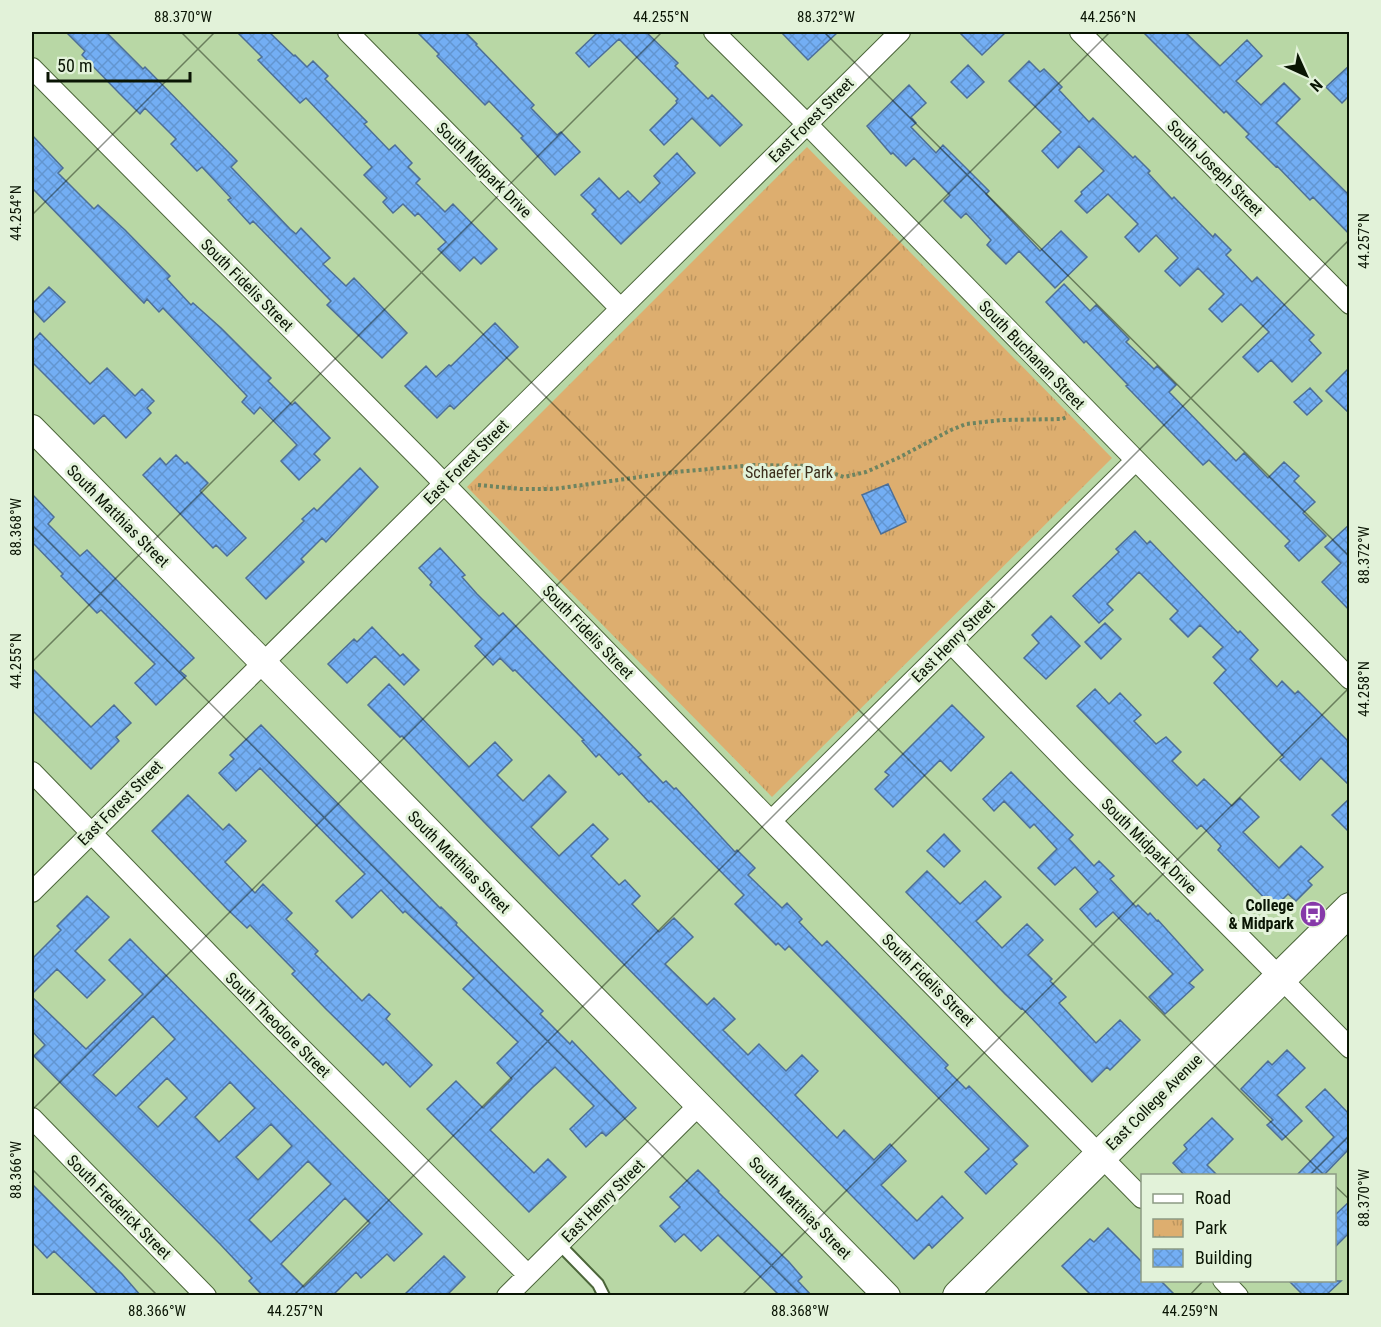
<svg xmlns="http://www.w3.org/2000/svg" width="1381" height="1327" viewBox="0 0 1381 1327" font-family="'Roboto Condensed',sans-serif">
<defs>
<pattern id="park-tufts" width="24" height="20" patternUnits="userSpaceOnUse" patternTransform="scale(1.5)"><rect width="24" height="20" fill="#ddae6f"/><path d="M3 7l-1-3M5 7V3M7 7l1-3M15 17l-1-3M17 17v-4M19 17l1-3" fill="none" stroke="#bc955e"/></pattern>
<pattern id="building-cross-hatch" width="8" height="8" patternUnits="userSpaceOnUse" patternTransform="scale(1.5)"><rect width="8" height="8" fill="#73aef4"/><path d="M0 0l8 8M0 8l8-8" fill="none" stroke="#6295d0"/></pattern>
</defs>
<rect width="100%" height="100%" fill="#b8d7a5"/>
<path fill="url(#park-tufts)" d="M807 147 1112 458 772 797 467 487Z"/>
<path fill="url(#building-cross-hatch)" stroke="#4d6f96" stroke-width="1.5" fill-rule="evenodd" d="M66 32H106L143 69 145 67 237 161 231 167 290 229 296 234 301 228 330 258 323 264 346 286 354 278 407 333 382 358 327 305 331 301 253 221 250 224 228 200 231 198 202 167 197 171 171 144 176 139 145 108 140 114 119 93 82 55 85 51Z
M237 32H269L294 56 295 55 307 67 313 61 328 76 325 79 367 122 364 124 389 150 395 145 412 163 408 167 420 179 416 183 445 212 453 204 497 249 481 264 474 257 460 271 438 249 446 242 418 213 415 216 403 204 393 213 383 202 387 198 364 175 372 167 306 98 300 103 258 60 262 57Z
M417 32H465L477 44 476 45 534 105 531 108 557 135 561 132 580 152 555 175 521 138 523 136 489 101 485 105 437 56 439 54Z
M598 32H646L678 63 675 66 708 99 712 95 742 125 720 146 692 118 664 145 650 130 677 103 676 101 678 99 619 39 589 67 576 53Z
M781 32H838L808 60Z
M959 32H1006L982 55Z
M1143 32H1185L1220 66 1247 40 1262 56 1236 81 1261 105 1284 83 1300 99 1276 123 1350 196V235L1313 197 1310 200 1277 166 1276 167 1246 137 1249 134 1226 111 1224 113Z
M1029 61 1040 72 1044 69 1062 87 1059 90 1089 122 1093 118 1133 158 1135 156 1150 171 1148 173 1172 199 1174 197 1213 237 1215 234 1231 250 1226 255 1252 282 1257 277 1314 335 1309 340 1321 353 1292 382 1271 360 1258 372 1243 357 1269 332 1241 304 1222 322 1209 309 1224 294 1198 268 1180 286 1165 271 1178 258 1156 235 1139 252 1125 237 1138 224 1108 194 1087 213 1075 201 1082 194 1081 192 1104 171 1079 146 1058 168 1042 151 1061 132 1009 81Z
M968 65 984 82 967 98 951 82Z
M1350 65V95L1342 103 1326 87Z
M909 85 926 103 911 117 916 123 911 127 936 153 943 145 989 191 986 194 1040 251 1061 231 1087 257 1055 288 1019 251 1006 264 987 245 991 240 966 213 961 218 944 201 950 195 914 158 906 166 893 153 891 154 867 126Z
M32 135 63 168 58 173 94 209 98 205 125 230 170 276 167 279 191 305 193 303 221 328 271 378 268 381 292 405 295 402 330 438 314 454 320 460 299 480 281 461 297 445 260 407 254 414 242 402 247 396 163 308 159 312 147 299 144 303 32 188Z
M677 153 695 173 621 244 592 214 596 210 581 195 599 178 619 199 628 191 640 203 660 183 654 176Z
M1064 284 1090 311 1096 305 1129 339 1126 342 1154 369 1157 366 1176 385 1169 392 1236 461 1244 453 1268 478 1284 462 1299 476 1294 481 1315 502 1303 513 1326 536 1299 561 1285 546 1290 541 1209 460 1203 465 1126 386 1128 385 1086 341 1084 343 1046 302Z
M49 287 65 302 44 322 32 309V304Z
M495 323 518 347 454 409 450 405 437 418 405 386 426 366 436 377 449 365 451 366Z
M40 333 90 384 107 368 135 396 142 389 154 401 147 408 151 413 126 438 104 415 94 424 32 362V342Z
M1350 367V414L1326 391Z
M1310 388 1322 401 1307 415 1294 402Z
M176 455 185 464 187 462 208 483 200 491 246 538 227 556 216 545 213 548 143 475 160 458 166 465Z
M360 468 378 487 326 542 322 538 301 559 304 562 266 599 246 578 304 521 302 519 314 508 317 511Z
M888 484 906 522 881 534 862 495Z
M32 494 54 517 48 524 80 556 87 550 194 658 180 671 186 676 156 705 135 683 155 664 101 610 97 613 61 576 63 574 32 542Z
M1350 524V611L1322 582 1341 563 1325 547Z
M1135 531 1147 544 1150 541 1238 633 1240 631 1258 650 1250 659 1277 687 1282 681 1295 694 1298 691 1350 743V786L1321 758 1300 780 1280 760 1284 757 1214 683 1226 670 1213 657 1223 647 1200 625 1188 637 1170 619 1178 611 1139 572 1107 604 1113 610 1099 623 1073 596 1119 552 1116 549Z
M440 548 465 575 462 577 477 594 499 616 503 613 641 755 638 757 663 783 666 781 674 789 676 788 735 852 737 850 755 868 748 875 782 908 787 903 802 919 799 922 822 946 827 941 948 1065 945 1068 966 1089 969 1086 1028 1146 1013 1160 1017 1164 986 1194 965 1172 989 1149 789 946 785 950 778 943 776 945 735 904 744 895 651 801 649 802 622 773 619 775 599 754 596 757 582 741 584 740 515 670 513 671 500 658 493 665 475 646 482 639 430 585 432 582 419 568Z
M1051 616 1080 646 1046 679 1024 658 1039 643 1032 635Z
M1105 623 1121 639 1101 659 1085 642Z
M372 627 400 656 403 654 419 670 404 685 375 656 347 683 328 664 354 639 357 642Z
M32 668 91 727 114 705 131 723 116 737 119 741 91 769 32 710Z
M389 684 469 767 495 742 512 760 497 775 523 801 549 775 566 792 531 827 559 856 593 824 608 839 591 856 619 885 625 880 640 896 632 904 659 932 674 918 693 937 665 964 707 1005 714 998 735 1019 723 1030 748 1055 759 1044 786 1071 802 1055 818 1071 795 1095 837 1138 844 1130 874 1160 890 1144 906 1161 881 1185 917 1221 942 1196 963 1218 932 1248 929 1244 914 1259 484 822 402 736 400 737 368 705Z
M1095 689 1109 704 1120 693 1141 715 1134 721 1156 744 1166 737 1181 752 1172 761 1197 786 1204 779 1232 806 1240 798 1259 817 1243 832 1279 868 1301 846 1323 867 1308 881 1312 885 1296 901 1288 894 1274 908 1218 850 1221 846 1201 825 1197 829 1077 706Z
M952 705 984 737 951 771 940 760 893 807 875 789 889 775 885 772Z
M261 725 440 908 441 907 457 923 456 925 543 1011 540 1014 570 1044 572 1041 636 1108 606 1136 602 1132 586 1147 570 1129 594 1106 555 1067 532 1088 490 1130 534 1173 548 1159 566 1177 529 1212 427 1109 456 1081 483 1108 512 1079 497 1063 518 1042 463 989 474 978 405 911 403 913 381 890 352 918 336 901 365 874 260 768 236 791 219 773 234 759 230 755Z
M1011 772 1073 835 1069 839 1094 866 1099 861 1114 876 1110 879 1136 907 1138 905 1148 915 1150 913 1157 921 1158 920 1203 970 1189 983 1194 987 1165 1014 1149 997 1173 974 1113 912 1096 927 1080 909 1098 892 1075 867 1055 885 1038 868 1057 849 1034 824 1030 828 1004 801 994 811 983 799Z
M188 795 223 830 229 824 246 841 225 862 255 893 263 884 292 913 286 919 318 951 315 954 362 1001 369 994 390 1014 386 1019 432 1065 410 1087 386 1062 383 1065 325 1008 292 974 295 971 250 925 247 928 227 909 152 831Z
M1350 798V833L1332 815Z
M944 834 960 851 944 867 927 851Z
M927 871 960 904 985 881 1001 897 976 921 1002 948 1027 924 1043 940 1028 955 1052 979 1050 981 1066 997 1059 1003 1096 1043 1120 1020 1140 1040 1110 1070 1107 1067 1092 1082 1022 1008 1021 1009 1005 994 906 892Z
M87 896 109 917 75 951 105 980 87 998 57 969 32 994V959L61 930 57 926Z
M130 939 422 1234 394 1261 387 1254 361 1278 356 1272 332 1296H263L249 1281 252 1278 220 1244 34 1056 45 1045 32 1031V997L86 1049 143 994 109 960ZM153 1016 175 1039 116 1096 93 1075ZM167 1078 187 1098 158 1127 138 1107ZM230 1082 255 1108 219 1142 195 1117ZM271 1124 292 1146 258 1180 236 1157ZM308 1161 331 1184 271 1242 249 1220ZM345 1198 370 1223 304 1287 281 1264Z
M1287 1050 1305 1068 1277 1095 1302 1121 1282 1140 1267 1125 1273 1120 1241 1089 1268 1061 1272 1065Z
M1325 1089 1350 1115V1153L1347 1151 1323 1176H1296L1334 1137 1306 1107Z
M1212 1118 1233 1139 1207 1165 1218 1176H1185L1173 1163 1187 1149 1184 1145Z
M698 1170 719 1191 718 1192 789 1262 802 1277 798 1281 812 1296H780L718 1235 701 1251 684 1234 675 1242 660 1226 680 1207 670 1197Z
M32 1184 122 1274 141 1296H100L54 1251 47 1258 32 1242Z
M1350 1201V1232L1335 1247V1215Z
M1108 1228 1143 1263V1281H1161L1176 1296H1092L1062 1266 1090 1239 1094 1242Z
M444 1256 465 1277 446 1296H403Z
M1289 1281H1341L1325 1296H1304Z"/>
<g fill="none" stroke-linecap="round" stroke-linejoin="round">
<defs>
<path id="service" d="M559 1244 598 1284 604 1296"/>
<path id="minor" d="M348 32 620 308
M714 32 807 124 1350 679
M1080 32 1350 304
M32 68 428 467 771 821 1142 1198
M951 643 1079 775 1350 1048
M32 772 274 1021 528 1275
M771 821 1135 461
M32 892 900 32
M32 1118 206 1296
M1223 1280 1238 1296
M507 1296 699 1105"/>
<path id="tertiary" d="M32 428 887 1296"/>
<path id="primary" d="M959 1296 1350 909"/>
</defs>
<use href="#service" stroke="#4c663a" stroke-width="14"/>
<use href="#minor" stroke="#4c663a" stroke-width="22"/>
<use href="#tertiary" stroke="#4c663a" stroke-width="28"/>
<use href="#primary" stroke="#4c663a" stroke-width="34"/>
<path stroke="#6e8460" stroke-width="4" stroke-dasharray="3 3" stroke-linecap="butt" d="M478 485 521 489H554L675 472 754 465 811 466 844 477 866 472 898 458 951 430 966 424 1002 420 1062 419 1067 417"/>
<use href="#service" stroke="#fff" stroke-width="10"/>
<use href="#minor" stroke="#fff" stroke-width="20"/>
<use href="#tertiary" stroke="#fff" stroke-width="26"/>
<use href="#primary" stroke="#fff" stroke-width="32"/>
</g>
<path fill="none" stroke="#0a1504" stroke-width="1.5" stroke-opacity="0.45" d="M181 32 1325 1176M824 32 1350 557M32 215 215 32M32 525 802 1296M32 662 662 32M32 1110 1110 32M32 1169 158 1296M1309 1176 1350 1135M1334 1185 1350 1200M293 1296 1350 239M741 1296 1350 687M1189 1296 1204 1280"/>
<defs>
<symbol id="bus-disc" viewBox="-11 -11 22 22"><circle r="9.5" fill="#8639a9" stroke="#e2f2d9"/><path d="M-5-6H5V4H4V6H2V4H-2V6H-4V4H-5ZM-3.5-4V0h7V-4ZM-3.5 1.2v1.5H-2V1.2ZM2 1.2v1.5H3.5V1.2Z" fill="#fff"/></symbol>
</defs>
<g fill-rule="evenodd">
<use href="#bus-disc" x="1298" y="899" width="30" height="30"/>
</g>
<g text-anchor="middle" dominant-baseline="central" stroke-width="6" stroke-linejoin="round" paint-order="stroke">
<g font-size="16" fill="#0a1504" stroke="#e2f2d9">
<text transform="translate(811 120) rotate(-45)">East Forest Street</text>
<text transform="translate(1215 168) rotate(45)">South Joseph Street</text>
<text transform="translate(484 170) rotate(45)">South Midpark Drive</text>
<text transform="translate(247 285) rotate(45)">South Fidelis Street</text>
<text transform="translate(1032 355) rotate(46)">South Buchanan Street</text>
<text transform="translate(466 462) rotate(-45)">East Forest Street</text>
<text transform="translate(118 516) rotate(45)">South Matthias Street</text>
<text transform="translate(588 632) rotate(46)">South Fidelis Street</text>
<text transform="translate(953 641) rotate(-45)">East Henry Street</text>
<text transform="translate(120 803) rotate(-45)">East Forest Street</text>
<text transform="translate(1149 846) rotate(45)">South Midpark Drive</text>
<text transform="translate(459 862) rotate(45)">South Matthias Street</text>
<text transform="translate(928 980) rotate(45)">South Fidelis Street</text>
<text transform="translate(278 1025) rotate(45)">South Theodore Street</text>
<text transform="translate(1154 1102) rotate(-45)">East College Avenue</text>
<text transform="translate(603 1201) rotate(-45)">East Henry Street</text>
<text transform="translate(119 1207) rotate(45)">South Frederick Street</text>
<text transform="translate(800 1208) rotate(45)">South Matthias Street</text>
</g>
<g font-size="16" fill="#3c2e1c" stroke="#e2f2d9">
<text x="789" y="472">Schaefer Park</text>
</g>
<g font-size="16" font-weight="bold" fill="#0a1504" stroke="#e2f2d9" text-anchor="end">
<text x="1294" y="905">College<tspan x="1294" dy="18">&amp; Midpark</tspan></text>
</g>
</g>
<rect width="1381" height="1327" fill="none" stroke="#e2f2d9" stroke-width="66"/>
<rect x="1141" y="1174" width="195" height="108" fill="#e2f2d9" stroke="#8c9a84" stroke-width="1.5"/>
<rect x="1153" y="1194" width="30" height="9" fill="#ffffff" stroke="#8c9a84" stroke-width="1.5"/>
<text x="1195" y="1204" font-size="18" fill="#0a1504">Road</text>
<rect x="1153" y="1219" width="30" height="18" fill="url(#park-tufts)" stroke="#8c9a84" stroke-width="1.5"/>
<text x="1195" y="1234" font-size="18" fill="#0a1504">Park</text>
<rect x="1153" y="1249" width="30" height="18" fill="url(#building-cross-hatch)" stroke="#8c9a84" stroke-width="1.5"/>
<text x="1195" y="1264" font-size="18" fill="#0a1504">Building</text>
<g transform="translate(1306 75) rotate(135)" stroke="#e2f2d9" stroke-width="4.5" paint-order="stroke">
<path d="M0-4.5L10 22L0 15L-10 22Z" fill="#0a1504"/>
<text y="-9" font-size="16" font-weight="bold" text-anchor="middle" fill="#0a1504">N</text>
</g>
<path d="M48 72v9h142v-9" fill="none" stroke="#0a1504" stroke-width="3"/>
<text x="57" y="72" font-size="18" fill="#0a1504" stroke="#e2f2d9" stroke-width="4.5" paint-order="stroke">50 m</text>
<rect x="33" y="33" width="1315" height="1261" fill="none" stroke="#0a1504" stroke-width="2"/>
<g font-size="15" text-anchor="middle" fill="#0a1504">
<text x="183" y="22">88.370°W</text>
<text x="661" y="22">44.255°N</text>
<text x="826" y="22">88.372°W</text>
<text x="1108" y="22">44.256°N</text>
<text transform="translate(16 213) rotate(-90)" y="5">44.254°N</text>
<text transform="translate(1364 241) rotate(-90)" y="5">44.257°N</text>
<text transform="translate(16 527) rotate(-90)" y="5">88.368°W</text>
<text transform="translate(1364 555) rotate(-90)" y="5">88.372°W</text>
<text transform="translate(16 661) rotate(-90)" y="5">44.255°N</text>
<text transform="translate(1364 689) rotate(-90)" y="5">44.258°N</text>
<text transform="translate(16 1170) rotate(-90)" y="5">88.366°W</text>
<text transform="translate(1364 1198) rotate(-90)" y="5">88.370°W</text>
<text x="157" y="1316">88.366°W</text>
<text x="295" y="1316">44.257°N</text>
<text x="800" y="1316">88.368°W</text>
<text x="1190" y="1316">44.259°N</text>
</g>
</svg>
